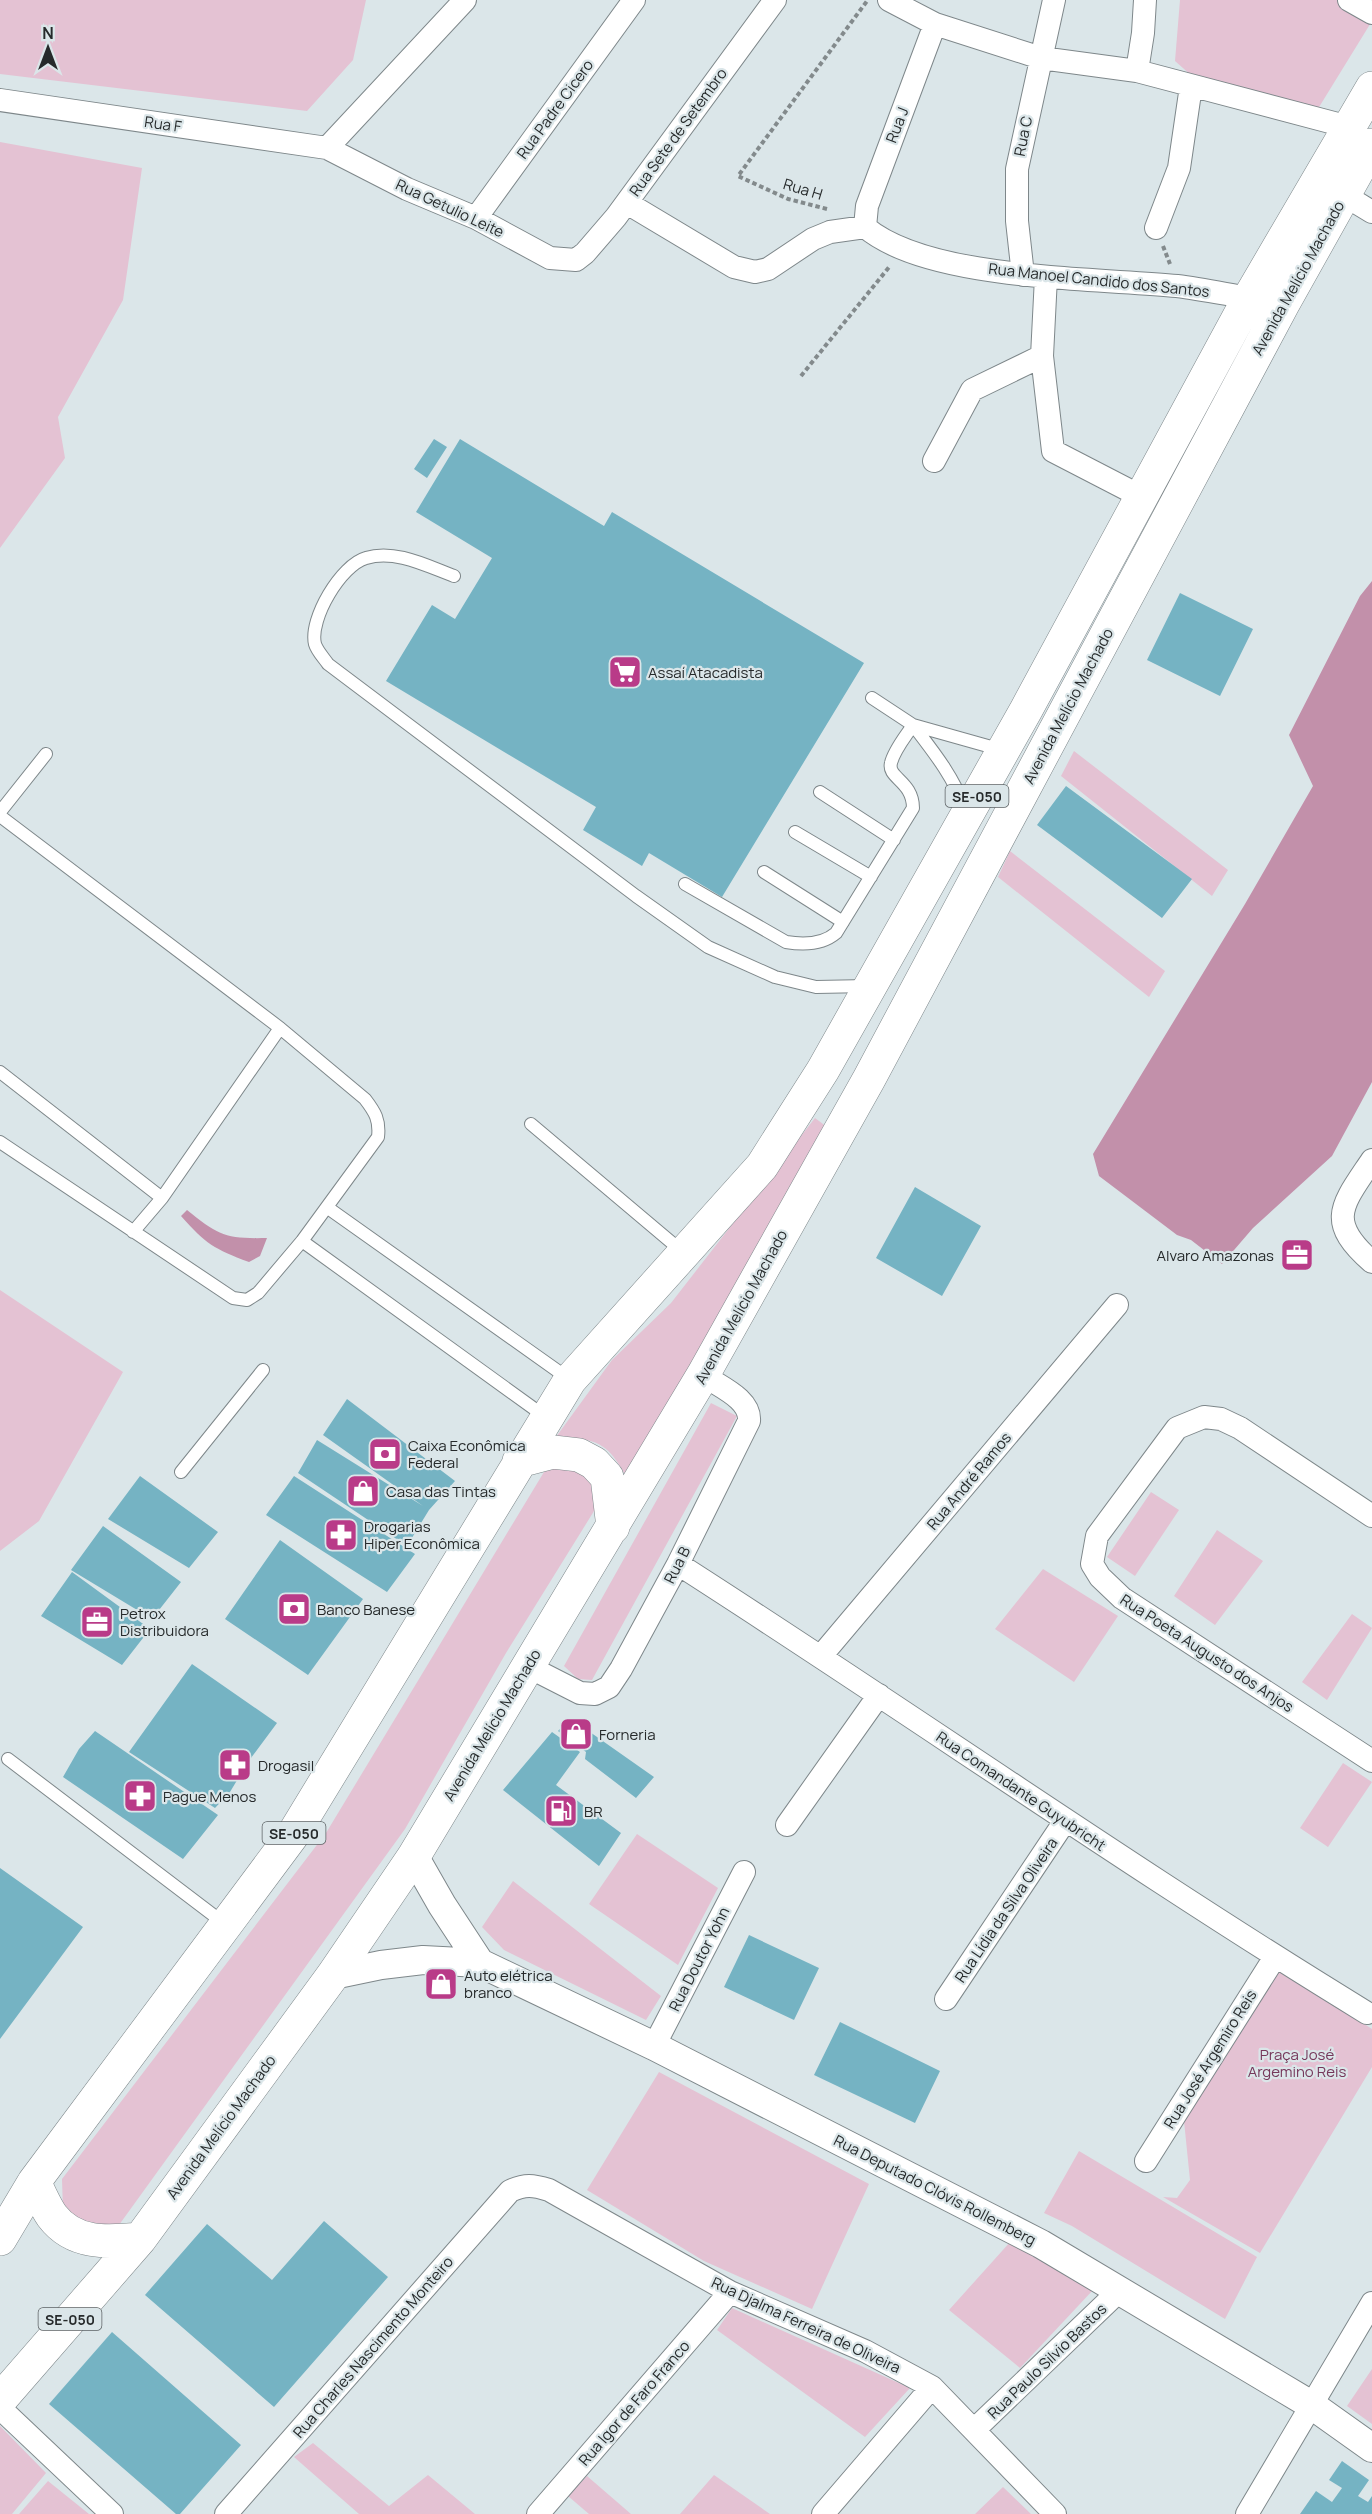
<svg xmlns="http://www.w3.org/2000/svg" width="1372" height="2514" viewBox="0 0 1372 2514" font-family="Manrope,sans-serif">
<rect width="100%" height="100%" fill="#dbe6e9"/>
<path fill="#e4c2d3" d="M0 0H366L353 60 307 111 0 74Z
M1180 0H1338L1372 21 1316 112 1192 76 1175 61Z
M0 142 142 168 123 300 58 417 65 458 0 548Z
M1074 751 1228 870 1212 896 1061 776Z
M1010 851 1165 971 1149 997 998 877Z
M815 1118 827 1127 632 1486C608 1445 605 1439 556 1437L612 1360 671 1303Z
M0 1290 123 1372 39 1521 0 1551Z
M711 1403 737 1416 592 1680 578 1679 564 1666Z
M561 1463 588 1471 599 1503 506 1653 405 1829 119 2225H86L63 2210 62 2179 326 1833 544 1472Z
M1151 1492 1179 1510 1135 1576 1107 1557Z
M1217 1530 1263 1561 1215 1625 1174 1596Z
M1043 1569 1118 1616 1074 1682 995 1629Z
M1352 1614 1372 1628 1327 1700 1302 1682Z
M1343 1763 1372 1782 1328 1847 1300 1828Z
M637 1834 718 1888 678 1965 589 1904Z
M513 1881 661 1996 646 2020 504 1950 482 1927Z
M1277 1967 1372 2029V2067L1260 2253 1163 2197 1177 2198 1190 2180 1184 2121Z
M659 2072 869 2184 812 2309 704 2261 587 2190Z
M1079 2151 1257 2257 1225 2319 1072 2226 1044 2213Z
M1011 2241 1093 2290 1020 2368 949 2310Z
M732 2308 910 2388 865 2437 717 2330Z
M1372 2369V2424L1347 2406Z
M0 2426 46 2473 12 2514H0Z
M313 2443 389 2506 428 2475 475 2514H359L294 2457Z
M714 2475 770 2514H680Z
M587 2476 631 2514H589L568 2496Z
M48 2481 89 2514H19Z
M1003 2487 1031 2514H975Z"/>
<path fill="#c290aa" d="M1372 581V1082L1332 1156 1253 1228 1222 1264 1191 1240 1177 1235 1099 1176 1093 1154 1245 904 1313 786 1289 735 1360 596Z
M187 1210C218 1235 225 1239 267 1238L260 1256 249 1262C214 1249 206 1244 181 1216Z"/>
<path fill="#75b3c3" d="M434 439 447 447 427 478 414 469Z
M460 439 604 526 612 512 864 663 722 897 649 853 642 866 583 830 596 807 386 681 432 605 455 619 492 558 416 512Z
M1180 593 1253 629 1220 696 1147 660Z
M1066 786 1192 879 1162 918 1037 825Z
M915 1187 981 1226 942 1296 876 1258Z
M347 1399 455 1481 429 1510 407 1546 298 1473 317 1440 423 1506 323 1435Z
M140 1476 218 1532 189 1568 108 1519Z
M294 1476 415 1554 387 1592 266 1515Z
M103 1526 181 1582 152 1619 71 1570Z
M280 1540 363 1599 308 1675 225 1619Z
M72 1572 150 1629 122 1665 41 1616Z
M192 1664 277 1723 248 1762 230 1792 215 1808 129 1752Z
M570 1718 654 1777 636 1798 585 1759 586 1752 558 1731Z
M95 1731 218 1815 183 1859 63 1777 79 1749Z
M552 1732 580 1752 556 1785 621 1833 599 1866 503 1790Z
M0 1868 83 1927 0 2039Z
M749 1935 819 1968 794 2020 724 1987Z
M840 2022 940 2071 915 2123 814 2075Z
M324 2221 388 2277 274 2407 145 2295 207 2224 272 2280Z
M112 2332 241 2445 180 2514H176L49 2404Z
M1342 2461 1369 2480 1358 2496 1368 2502 1372 2496V2514H1300L1316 2491 1332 2502 1342 2488 1329 2480Z"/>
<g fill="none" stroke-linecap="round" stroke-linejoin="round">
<defs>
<path id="service" d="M454 576C427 566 395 549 366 558 341 565 309 619 315 644 317 651 324 658 328 664L636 896 708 947 775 977 816 987 868 986
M872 698 913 725 1002 750
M913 725C932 750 954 777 964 807
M820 792 894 840
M0 812 46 754
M0 816 280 1028 365 1099C375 1112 380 1120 378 1137L302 1241 258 1293 247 1300 233 1298 0 1142
M795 832 871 877
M764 872 843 922
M685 884 786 942C804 945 822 945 836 933L913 808C913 781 887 778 891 763 894 750 906 736 913 725
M0 1072 162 1198
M531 1124 684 1253
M328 1208 569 1379
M133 1232 162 1198 280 1028
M302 1241 547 1418
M181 1472 263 1370
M8 1759 225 1924"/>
<path id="minor" d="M889 0 935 24 1041 58 1137 71
M1145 0 1143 33 1137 71 1349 127
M1349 0 1372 13
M0 100 327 148 407 189 476 218 550 258 576 260 585 253 616 217 775 0
M327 148 465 0
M1344 195 1372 212
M627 203 734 267 755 272 768 269 813 239 830 232 865 227C927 280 1095 278 1177 286 1201 289 1225 294 1249 298
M476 218 634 0
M865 227 867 206 935 24
M1156 228 1179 168 1191 86
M1023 275 1017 221V169L1054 0
M1046 277 1042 356 1053 451 1142 497
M934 461 972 390 1042 356
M1372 1160C1342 1205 1325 1221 1372 1262
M1372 1516 1240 1428 1221 1419 1204 1417 1177 1428 1097 1536 1092 1564 1100 1577 1122 1598 1372 1761
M678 1564C909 1712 1133 1870 1367 2013
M821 1656 1117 1305
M527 1666 580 1693 595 1694 609 1687 621 1669 678 1564 749 1421C751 1399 720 1387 703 1375
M787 1825 879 1695
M946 1999 1065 1821
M654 2046 744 1872
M1146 2161 1275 1957
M0 2408 112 2514
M974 2430 1119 2291
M226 2514 510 2191C525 2184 533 2185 549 2190L730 2292 865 2351 932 2387 1055 2514
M538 2514 730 2292
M823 2514 932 2387
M1247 2514 1372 2303"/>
<path id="tertiary" d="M414 1856 442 1905 480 1963
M333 1975 381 1965 423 1960 480 1963 654 2046 1041 2244 1313 2406 1372 2448"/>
<path id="primary" d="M519 1461 553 1452 579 1455 594 1463 607 1477 613 1527
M34 2182C40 2193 45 2206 52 2216 74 2245 107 2242 140 2239
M0 2239 34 2182 294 1833 570 1380 762 1166 823 1070 1026 710 1249 298 1372 88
M0 2400 140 2239 333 1975 414 1856 703 1375 869 1079 1283 304 1372 145"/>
</defs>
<use href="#service" stroke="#7e878a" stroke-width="14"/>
<use href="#minor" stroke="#7e878a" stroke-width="24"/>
<use href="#tertiary" stroke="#7e878a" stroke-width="30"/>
<use href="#primary" stroke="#7e878a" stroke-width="34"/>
<path stroke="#838a8c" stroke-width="4" stroke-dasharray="4.5 3" stroke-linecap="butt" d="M827 209 788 199 738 176 867 1
M1163 246 1170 264
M801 376 890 266"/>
<use href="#service" stroke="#fff" stroke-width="12"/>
<use href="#minor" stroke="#fff" stroke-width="22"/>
<use href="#tertiary" stroke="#fff" stroke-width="28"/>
<use href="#primary" stroke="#fff" stroke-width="33"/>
</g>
<defs>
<symbol id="supermarket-square" viewBox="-11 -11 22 22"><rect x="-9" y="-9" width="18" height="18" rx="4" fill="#b93b88" stroke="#dbe6e9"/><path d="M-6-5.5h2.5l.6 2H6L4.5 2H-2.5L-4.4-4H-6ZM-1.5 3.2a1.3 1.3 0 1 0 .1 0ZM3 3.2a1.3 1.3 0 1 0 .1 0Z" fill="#fff"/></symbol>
<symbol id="office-square" viewBox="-11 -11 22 22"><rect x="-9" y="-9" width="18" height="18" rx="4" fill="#b93b88" stroke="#dbe6e9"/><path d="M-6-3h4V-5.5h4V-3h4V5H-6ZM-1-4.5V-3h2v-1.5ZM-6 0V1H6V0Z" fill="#fff"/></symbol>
<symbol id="bank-square" viewBox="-11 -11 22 22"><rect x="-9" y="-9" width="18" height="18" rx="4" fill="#b93b88" stroke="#dbe6e9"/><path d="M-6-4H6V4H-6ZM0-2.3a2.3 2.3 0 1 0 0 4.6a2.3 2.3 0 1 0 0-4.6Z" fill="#fff"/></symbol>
<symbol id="shop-square" viewBox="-11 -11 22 22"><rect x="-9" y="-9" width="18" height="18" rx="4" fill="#b93b88" stroke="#dbe6e9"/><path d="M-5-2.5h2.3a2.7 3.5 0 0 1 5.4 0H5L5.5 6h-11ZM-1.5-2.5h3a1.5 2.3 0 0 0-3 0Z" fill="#fff"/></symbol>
<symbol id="pharmacy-square" viewBox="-11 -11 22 22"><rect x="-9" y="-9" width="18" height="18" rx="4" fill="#b93b88" stroke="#dbe6e9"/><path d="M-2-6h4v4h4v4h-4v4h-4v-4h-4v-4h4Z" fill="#fff"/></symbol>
<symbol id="fuel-square" viewBox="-11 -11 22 22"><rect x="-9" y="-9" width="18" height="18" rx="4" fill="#b93b88" stroke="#dbe6e9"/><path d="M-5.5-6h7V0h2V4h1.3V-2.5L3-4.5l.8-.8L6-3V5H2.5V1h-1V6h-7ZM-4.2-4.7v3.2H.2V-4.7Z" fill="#fff"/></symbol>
</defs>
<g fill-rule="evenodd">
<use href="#supermarket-square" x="606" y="653" width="38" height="38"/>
<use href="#office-square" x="1278" y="1236" width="38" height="38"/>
<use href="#bank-square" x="366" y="1435" width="38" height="38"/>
<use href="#shop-square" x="344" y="1472" width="38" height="38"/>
<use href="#pharmacy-square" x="322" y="1516" width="38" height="38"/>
<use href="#bank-square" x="275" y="1590" width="38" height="38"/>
<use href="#office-square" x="78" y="1603" width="38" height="38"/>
<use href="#shop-square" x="557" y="1715" width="38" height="38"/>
<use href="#pharmacy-square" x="216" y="1746" width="38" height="38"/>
<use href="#pharmacy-square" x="121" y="1777" width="38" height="38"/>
<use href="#fuel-square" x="542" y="1792" width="38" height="38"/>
<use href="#shop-square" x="422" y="1965" width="38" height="38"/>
</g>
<g text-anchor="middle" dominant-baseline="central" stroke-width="4.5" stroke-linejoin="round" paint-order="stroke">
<g fill="#dbe6e9" stroke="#5c6264" stroke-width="1.5">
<rect x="945.5" y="785" width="63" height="22" rx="4.5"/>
<rect x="262.5" y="1822" width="63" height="22" rx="4.5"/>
<rect x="38.5" y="2308" width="63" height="22" rx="4.5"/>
</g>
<g font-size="14" font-weight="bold" fill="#262a2b">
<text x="977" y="796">SE-050</text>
<text x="294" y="1833">SE-050</text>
<text x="70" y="2319">SE-050</text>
</g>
<g font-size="15" fill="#262a2b" stroke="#dbe6e9">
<text transform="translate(555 109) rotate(-54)">Rua Padre Cicero</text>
<text transform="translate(163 124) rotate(8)">Rua F</text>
<text transform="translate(897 125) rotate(-69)">Rua J</text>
<text transform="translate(678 132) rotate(-54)">Rua Sete de Setembro</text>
<text transform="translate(1023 136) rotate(-79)">Rua C</text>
<text transform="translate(803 189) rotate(17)">Rua H</text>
<text transform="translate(450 208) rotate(25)">Rua Getulio Leite</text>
<text transform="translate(1298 278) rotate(-61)">Avenida Melício Machado</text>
<text transform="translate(1099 280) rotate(6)">Rua Manoel Candido dos Santos</text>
<text transform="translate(1068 706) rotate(-62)">Avenida Melício Machado</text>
<text transform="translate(741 1307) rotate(-61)">Avenida Melício Machado</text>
<text transform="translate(969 1481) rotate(-50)">Rua André Ramos</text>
<text transform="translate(677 1565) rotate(-63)">Rua B</text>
<text transform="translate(1207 1653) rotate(33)">Rua Poeta Augusto dos Anjos</text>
<text transform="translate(492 1725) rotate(-59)">Avenida Melício Machado</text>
<text transform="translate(1021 1791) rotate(34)">Rua Comandante Guyubricht</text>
<text transform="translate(1006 1910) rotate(-56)">Rua Lídia da Silva Oliveira</text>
<text transform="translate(699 1959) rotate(-63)">Rua Doutor Yohn</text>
<text transform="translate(1210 2059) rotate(-58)">Rua José Argemiro Reis</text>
<text transform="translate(221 2127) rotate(-54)">Avenida Melício Machado</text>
<text transform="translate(935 2190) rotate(27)">Rua Deputado Clóvis Rollemberg</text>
<text transform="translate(806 2325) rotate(25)">Rua Djalma Ferreira de Oliveira</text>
<text transform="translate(373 2347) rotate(-49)">Rua Charles Nascimento Monteiro</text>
<text transform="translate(1047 2361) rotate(-44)">Rua Paulo Silvio Bastos</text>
<text transform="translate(634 2403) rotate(-49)">Rua Igor de Faro Franco</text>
</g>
<g font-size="15" fill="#262a2b" stroke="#dbe6e9" text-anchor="start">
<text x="648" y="672">Assaí Atacadista</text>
<text x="1274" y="1255" text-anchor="end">Alvaro Amazonas</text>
<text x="408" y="1445">Caixa Econômica<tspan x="408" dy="17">Federal</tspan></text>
<text x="386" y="1491">Casa das Tintas</text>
<text x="364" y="1526">Drogarias<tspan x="364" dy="17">Hiper Econômica</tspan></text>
<text x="317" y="1609">Banco Banese</text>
<text x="120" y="1613">Petrox<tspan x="120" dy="17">Distribuidora</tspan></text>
<text x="599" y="1734">Forneria</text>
<text x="258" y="1765">Drogasil</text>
<text x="163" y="1796">Pague Menos</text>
<text x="584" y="1811">BR</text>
<text x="464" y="1975">Auto elétrica<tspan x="464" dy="17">branco</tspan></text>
</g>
<g font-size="15" fill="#76385b" stroke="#dbe6e9">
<text x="1297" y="2054">Praça José<tspan x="1297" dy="17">Argemino Reis</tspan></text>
</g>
</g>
<g transform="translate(48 48)" stroke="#dbe6e9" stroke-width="4.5" paint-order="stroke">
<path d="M0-4.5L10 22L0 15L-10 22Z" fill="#262a2b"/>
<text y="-9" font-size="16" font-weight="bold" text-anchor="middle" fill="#262a2b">N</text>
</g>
</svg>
